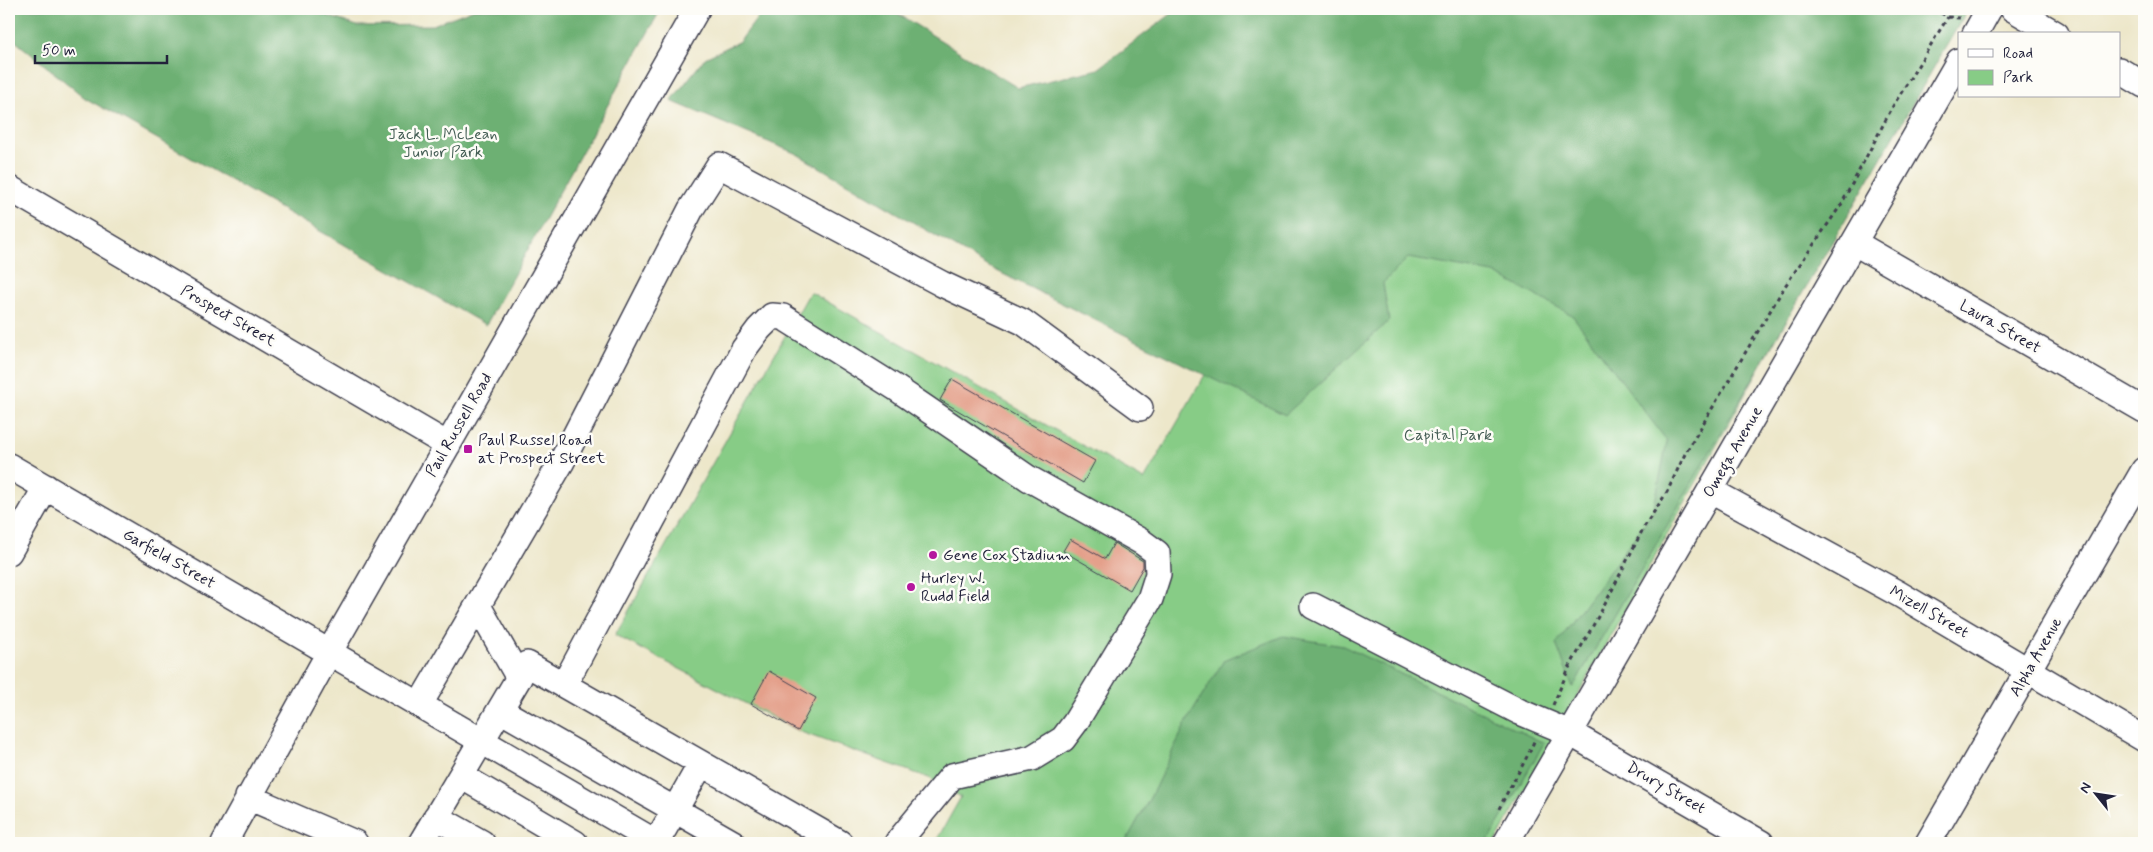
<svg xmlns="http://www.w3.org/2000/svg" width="2153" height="852" viewBox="0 0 2153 852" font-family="Mynerve,sans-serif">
<rect width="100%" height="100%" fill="#fdfcf7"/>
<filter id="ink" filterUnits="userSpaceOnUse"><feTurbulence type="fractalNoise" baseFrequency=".02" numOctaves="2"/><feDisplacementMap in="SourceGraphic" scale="10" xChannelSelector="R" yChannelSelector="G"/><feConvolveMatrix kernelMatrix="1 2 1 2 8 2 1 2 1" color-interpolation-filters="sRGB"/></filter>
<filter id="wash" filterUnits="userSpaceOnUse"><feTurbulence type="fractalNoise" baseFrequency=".0096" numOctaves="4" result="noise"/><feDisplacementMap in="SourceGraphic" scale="20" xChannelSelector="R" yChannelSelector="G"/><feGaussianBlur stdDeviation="1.12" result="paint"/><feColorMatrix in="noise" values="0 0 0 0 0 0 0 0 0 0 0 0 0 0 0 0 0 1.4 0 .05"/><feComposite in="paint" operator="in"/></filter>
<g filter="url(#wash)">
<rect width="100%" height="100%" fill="#ede7ca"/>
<path fill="#87cc86" stroke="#547760" d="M1404 31 1787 319 1495 843H935L961 797 929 778 798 731 615 635 810 292 1144 480Z"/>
<path fill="#6db073" stroke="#486957" d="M9 9H308L357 26 433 25 474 9H661L486 325 85 98 9 36Z
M764 9H890L1018 88 1098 69 1178 9H1968L1573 687 1556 644 1653 512 1667 441 1572 315 1494 273 1408 258 1383 283 1389 321 1285 415 989 267 797 154 671 101 705 58 740 41Z
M1283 636 1343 646 1544 743 1487 843H1125L1151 796 1187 721 1224 660Z"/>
<g id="blocks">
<path fill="#e4a08b" d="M952 379 1095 461 1083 483 940 400Z
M1070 539 1105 559 1114 543 1143 561V567L1130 590 1063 551Z
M769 671 816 698 798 731 751 704Z"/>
</g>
</g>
<g filter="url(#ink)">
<use href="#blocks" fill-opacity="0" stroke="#404050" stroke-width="1"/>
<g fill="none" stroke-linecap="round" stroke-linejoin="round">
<defs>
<path id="minor" d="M2013 9 2056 34
M1975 34 1989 9
M2119 70 2144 85
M9 188 448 445
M1855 243 2144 410
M9 466 657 843
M1711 491 1899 594 2144 739
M9 552 46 487
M478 606 519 678
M1313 606 1520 712 1570 733 1761 843
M564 685 744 349 759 329 772 316 783 317 896 388 1028 478 1142 542 1157 553 1158 574 1150 599 1075 723 1063 739 1032 758 952 776 897 843
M420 704 561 463 691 209 719 165 942 284 1023 322 1140 408
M500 710 733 843
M461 776 575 843
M248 797 355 843
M436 817 482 843
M224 843 330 651 697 9
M421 843 527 664 840 843
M656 843 701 764
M1506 843 1959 61
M1928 843 2144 470"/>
</defs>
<use href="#minor" stroke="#404050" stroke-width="28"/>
<path stroke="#404050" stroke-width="3" stroke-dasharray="4 4" stroke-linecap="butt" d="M1934 9 1948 17 1960 18
M1553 705 1569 668 1603 608 1644 527 1667 492 1685 454 1785 286 1841 205 1893 106 1948 17
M1499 809C1510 785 1525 764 1535 739
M1481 843 1485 837"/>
<use href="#minor" stroke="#fff" stroke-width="25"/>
</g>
</g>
<g fill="#b5179e" stroke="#fdfcf7" stroke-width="2">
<rect x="463" y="444" width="10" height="10" rx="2.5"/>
<circle cx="933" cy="555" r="5"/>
<circle cx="911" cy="587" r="5"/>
</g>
<g text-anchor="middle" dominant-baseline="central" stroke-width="5" stroke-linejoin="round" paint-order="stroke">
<g font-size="16" fill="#455e55" stroke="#fdfcf7">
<text x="443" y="134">Jack L. McLean<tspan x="443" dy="18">Junior Park</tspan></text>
<text x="1448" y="435">Capital Park</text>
</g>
<g font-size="16" fill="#22223b" stroke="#fdfcf7">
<text transform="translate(228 316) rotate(30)">Prospect Street</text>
<text transform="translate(2000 327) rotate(30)">Laura Street</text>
<text transform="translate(459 425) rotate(-60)">Paul Russell Road</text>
<text transform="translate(1733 452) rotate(-60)">Omega Avenue</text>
<text transform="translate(169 559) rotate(30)">Garfield Street</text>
<text transform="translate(1929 612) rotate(30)">Mizell Street</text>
<text transform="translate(2036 657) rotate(-60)">Alpha Avenue</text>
<text transform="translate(1666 788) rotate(30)">Drury Street</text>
</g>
<g font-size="16" fill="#22223b" stroke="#fdfcf7" text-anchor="start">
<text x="478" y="440">Paul Russel Road<tspan x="478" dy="18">at Prospect Street</tspan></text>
<text x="943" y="555">Gene Cox Stadium</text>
<text x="921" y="578">Hurley W.<tspan x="921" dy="18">Rudd Field</tspan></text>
</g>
</g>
<rect width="2153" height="852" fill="none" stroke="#fdfcf7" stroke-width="30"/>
<rect x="1958" y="32" width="162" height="65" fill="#fdfcf7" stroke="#a5a5ac"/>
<rect x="1968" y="49" width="25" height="8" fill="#ffffff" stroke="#a5a5ac"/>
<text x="2003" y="58" font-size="15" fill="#22223b">Road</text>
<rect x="1968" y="70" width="25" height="15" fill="#87cc86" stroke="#a5a5ac"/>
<text x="2003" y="82" font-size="15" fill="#22223b">Park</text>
<g transform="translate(2096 794) rotate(300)" stroke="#fdfcf7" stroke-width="4" paint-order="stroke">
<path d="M0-4L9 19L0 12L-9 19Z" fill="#22223b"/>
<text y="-8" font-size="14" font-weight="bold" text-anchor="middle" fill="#22223b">N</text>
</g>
<path d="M35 55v8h132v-8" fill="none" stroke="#22223b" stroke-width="2.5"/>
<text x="42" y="55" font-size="15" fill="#22223b" stroke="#fdfcf7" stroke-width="4" paint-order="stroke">50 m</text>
</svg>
